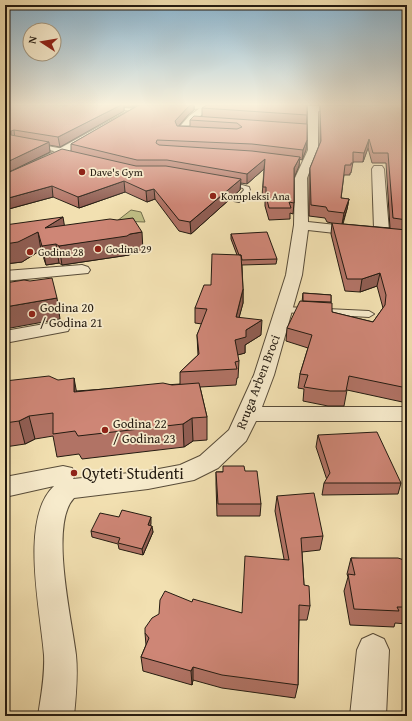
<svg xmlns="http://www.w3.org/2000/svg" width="412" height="721" viewBox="0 0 412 721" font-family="'Gentium Book Plus',serif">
<rect width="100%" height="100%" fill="#f2e0b1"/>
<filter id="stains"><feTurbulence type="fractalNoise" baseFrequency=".005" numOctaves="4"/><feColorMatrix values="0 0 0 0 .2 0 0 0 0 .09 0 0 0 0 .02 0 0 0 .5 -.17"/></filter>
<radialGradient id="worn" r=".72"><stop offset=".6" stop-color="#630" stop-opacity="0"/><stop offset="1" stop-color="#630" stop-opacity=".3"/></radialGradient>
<path fill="#c1c087" stroke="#726e4c" d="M131 210 141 212 145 222 117 221Z"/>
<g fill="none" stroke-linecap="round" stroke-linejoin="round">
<defs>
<path id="service" d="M112 107 137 109 139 110 137 111 110 109Z
M36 144 64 149 67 151 64 153 34 147V145Z
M228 181 249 187 250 190 239 202 234 201 244 190 243 188 226 184 225 183Z
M285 307 369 311 374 314 369 317 282 312 281 310 282 308Z"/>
<path id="minor" d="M204 105H214L195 120 185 133H177L176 131 189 116Z
M313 105 318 108V150L307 178 308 222 374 229 372 169 374 166H382L384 169 389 231 407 233V241L308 230 302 275 274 375 262 407H407V421H256L246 441 218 468 194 480 148 489 74 498C49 524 72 620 76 655 78 675 76 696 74 716H38C41 696 45 676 44 655 41 612 19 519 54 486L5 497V477L63 466 72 468 75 475 73 479 148 471 180 465 200 456 229 430 254 375 286 275 294 225 295 178 308 150V108Z
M82 265 88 267 90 270 88 273 5 281V271Z
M61 321 68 323 70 327 68 331 5 343V331Z
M373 634 384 639 389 650 386 716H350L357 650 362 639Z"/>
<path id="tertiary" d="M139 105H151L63 157 5 185V176L55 151Z
M181 105H208C203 110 186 110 181 105Z
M239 105H305L362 107 407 105V109L362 113 244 108Z"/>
</defs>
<use href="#service" stroke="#584c39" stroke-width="2"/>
<use href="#minor" stroke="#584c39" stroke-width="2"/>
<use href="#tertiary" stroke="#584c39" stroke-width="2"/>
<use href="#service" fill="#f7ebcc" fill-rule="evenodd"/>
<use href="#minor" fill="#f7ebcc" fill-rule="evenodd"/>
<use href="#tertiary" fill="#f7ebcc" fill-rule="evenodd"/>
</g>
<path fill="#b17365" stroke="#241b11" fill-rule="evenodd" d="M5 105H137L132 107H124V111L60 147 49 145 50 152 7 173 71 151V144L139 105H194V110L188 115 179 126H190V120L202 116V108L207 105H407V403L347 390 344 406H328L303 401 304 389 298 388 300 374 308 348 286 341 287 328 302 302 303 293 331 295V303L332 312 373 322 383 308 377 286 360 292 345 291 331 234 332 223 327 222 325 218 309 216V178L310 168 320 143V105H307L306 150 302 160 299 159V166L294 176V203L293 214 290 213V219L269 220 265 206V198L262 197 264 169 247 184 241 183 240 190 191 234 179 231 155 199 147 202 125 192 79 208 53 197 5 210ZM336 105 362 106 377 105 363 106ZM368 148 372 163H386L390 228 343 224 347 209 349 199 341 198 344 175H350V173H351L353 162H363Z
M5 225 143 251 132 253 129 255 62 265 59 263 46 265 41 250 22 262 5 264Z
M231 234 277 259 276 264 242 265 243 289V303L239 317 261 335 245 345V353L237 355 239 361 238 378H237L236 385 200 387 207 417V440L193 441 184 447 82 459 79 454 57 457 53 436 35 439 25 444 5 447V381L76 391 180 384V372L198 355 197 335 202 324 195 323V308L211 285 237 255 231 239Z
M318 435 401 483 398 494 322 495 324 483 327 480 316 447Z
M245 471 261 504 260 516H217L216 484V472Z
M277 496 323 536 320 550 302 552 304 585 310 606 307 620H299L298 685 295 698 222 688 193 680 192 685 143 671 141 657 146 645 145 633 192 602 242 613 284 559 275 511Z
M151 524 150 525 153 532 143 555 119 549 118 544 92 537 91 531Z
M351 558 407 561V624L395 623 394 627 350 625 344 591 348 577 347 574Z"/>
<path fill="#905e53" stroke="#241b11" d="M121 105H124V111L60 147 58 137Z
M132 105H137L132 107Z
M191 105H194V110L188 115 175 130V121L188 107Z
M14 130 15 139 11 135V131Z
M369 139 368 148 363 162 364 153Z
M307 140 306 150 302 160 303 150Z
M49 142 50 152 5 174V163Z
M300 157 299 166 294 178V168Z
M265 159 264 169 247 184V174Z
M241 179 240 190 191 234 190 222Z
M124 181 125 192 79 208 78 197Z
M52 186 53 197 5 210V199Z
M154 189 155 199 147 202 146 191Z
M349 199 347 209 342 224 344 213Z
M63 217 66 235 56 244 59 263 46 265 42 246 45 228Z
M38 232 41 250 22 262 5 264V244Z
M142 232 143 251 132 253 129 255 62 265 59 246Z
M380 273 377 286 360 292 362 279Z
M243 289V303L235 333 236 317Z
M57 298 60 319 5 329V307Z
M262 320 261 335 245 345V353L234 356 235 340 246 330Z
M74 378 78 400 74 392Z
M29 416 35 439 25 444 19 421Z
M192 418 193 441 184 447 183 424Z
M151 517V524L148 531V525Z
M152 526 153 532 143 555 142 549Z
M193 667V680L192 685 191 671Z
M5 702 11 716H5Z"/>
<path fill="#ce8676" stroke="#241b11" d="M5 105H59L64 106 68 105H121L58 137 14 130 11 131V135L49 142 5 163Z
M139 105H191L188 107 175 121 177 126 237 129 242 127 237 123 190 120 194 116 307 124V140L303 150 252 144 157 140 156 143 159 145 252 151 300 157 294 168V203L289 202 291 208H269L266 196V187H263L265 159 247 174 167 160H137L71 144Z
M207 105H307V115L202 108Z
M320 105 363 106 382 105H407V220L393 218 388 153H373L369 139 364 153 353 152V163H351V165H345L341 198 349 199 344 213 328 211 326 207 311 205 310 168 321 141Z
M62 149 136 166H166L241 179 190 222 179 220 154 189 146 191 124 181 78 197 52 186 5 199V174Z
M63 217 45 228 110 219 117 220 133 218 142 232 130 234 127 236 59 246 56 244 42 246 38 232 18 242 5 244V225Z
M332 223 407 230V388L349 376 346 391H330L304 387 308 375 300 374 312 335 287 328 300 301 332 303V312L373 322 385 305 386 295 380 273 362 279H347Z
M267 232 277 259 242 260 241 255H239L231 234Z
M212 254 241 255 243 289 236 317 262 320 246 330V337L235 340 239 361 235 362 237 369 180 372 199 354 197 335 207 309 195 308 204 285H211Z
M52 278 57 298 5 307V283L24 280 30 281Z
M303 293 331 295V302L303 301Z
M49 376 58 380 74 378V392L163 383 172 385 199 383 207 417 192 418 183 424 78 436 75 431 53 434V413L29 416 19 421 5 423V381Z
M377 432 401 483H324L330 473 318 435Z
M223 466H244L245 471H257L261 504H218L216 472H223Z
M314 493 323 536 301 538 304 585 309 586 310 606 299 605 298 685 222 675 193 667 191 671 141 657 149 638 145 633V628L152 618 159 614 160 600 165 591 192 602 193 599 242 613 245 556 289 560 277 496Z
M122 510 151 517 148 525 152 526 142 549 118 543 120 538 91 531 100 513 119 517Z
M351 558H398L407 561V607H397L399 611 354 609 348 574 355 575Z"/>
<linearGradient id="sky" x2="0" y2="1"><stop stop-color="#8ab7d4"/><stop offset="0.51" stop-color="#f9f1dc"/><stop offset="1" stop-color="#f9f1dc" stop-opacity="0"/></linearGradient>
<rect width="412" height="205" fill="url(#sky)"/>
<g fill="#8f2418" stroke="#f7ebcc" stroke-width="1.5">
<circle cx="82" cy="172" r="4"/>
<circle cx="213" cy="196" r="4"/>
<circle cx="98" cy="249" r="4"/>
<circle cx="30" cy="252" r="4"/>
<circle cx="32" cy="314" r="4"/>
<circle cx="105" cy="430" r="4"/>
<circle cx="74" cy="473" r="4"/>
</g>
<g text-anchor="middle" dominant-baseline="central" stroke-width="3.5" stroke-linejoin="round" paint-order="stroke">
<g font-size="11" fill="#241b11" stroke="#f7ebcc" text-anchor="start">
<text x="90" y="172">Dave's Gym</text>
<text x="221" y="196">Kompleksi Ana</text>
<text x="106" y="249">Godina 29</text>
<text x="38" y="252">Godina 28</text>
</g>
<g font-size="13" fill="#241b11" stroke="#f7ebcc" text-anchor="start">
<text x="40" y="307">Godina 20<tspan x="40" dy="15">/ Godina 21</tspan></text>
<text x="113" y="423">Godina 22<tspan x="113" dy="15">/ Godina 23</tspan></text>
</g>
<g font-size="13" fill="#241b11" stroke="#f7ebcc">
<text transform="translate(258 382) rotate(-69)">Rruga Arben Broci</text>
</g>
<g font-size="16" fill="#241b11" stroke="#f7ebcc" text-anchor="start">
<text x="82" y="473">Qyteti Studenti</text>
</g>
</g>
<rect width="412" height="721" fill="none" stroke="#f2e0b1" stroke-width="20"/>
<rect x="6" y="6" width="400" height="709" fill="none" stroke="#241b11" stroke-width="2"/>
<rect x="10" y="10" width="392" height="701" fill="none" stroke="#241b11"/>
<g transform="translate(42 42) rotate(282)"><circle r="19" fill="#f7ebcc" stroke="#a39881"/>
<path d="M0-3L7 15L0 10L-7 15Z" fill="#8f2418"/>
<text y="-6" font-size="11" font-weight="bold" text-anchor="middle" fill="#241b11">N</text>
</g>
<rect width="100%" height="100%" filter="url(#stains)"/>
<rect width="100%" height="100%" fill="url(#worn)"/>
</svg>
